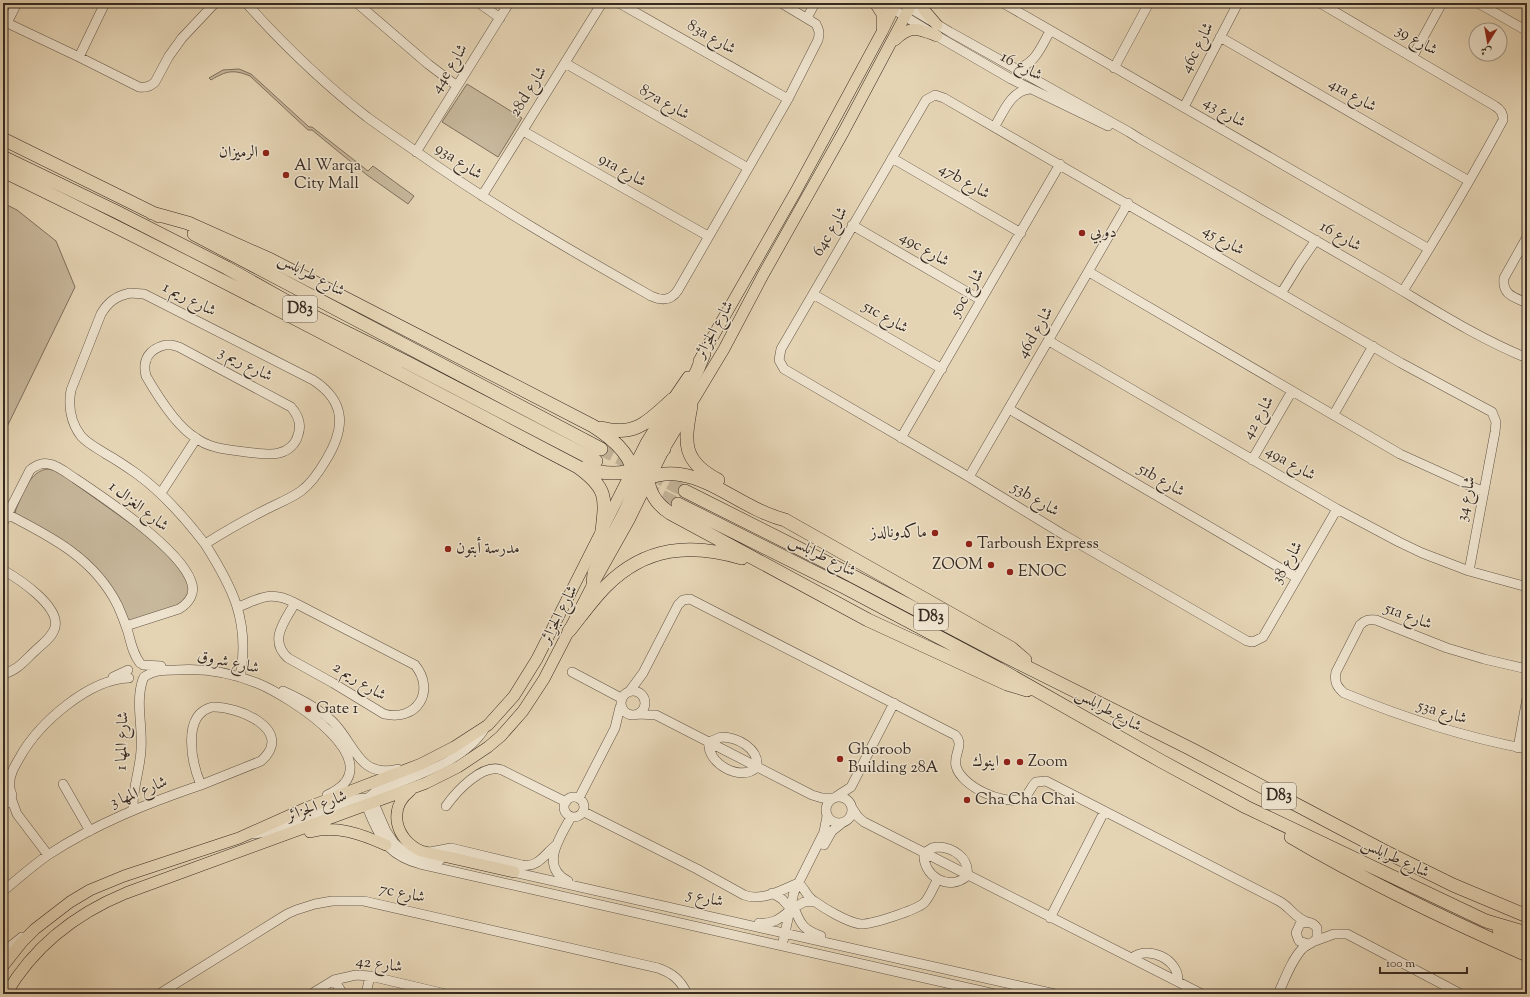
<svg xmlns="http://www.w3.org/2000/svg" width="1530" height="997" viewBox="0 0 1530 997" font-family="'Sorts Mill Goudy',Amiri,serif">
<rect width="100%" height="100%" fill="#e5d4b4"/>
<filter id="stains"><feTurbulence type="fractalNoise" baseFrequency=".005" numOctaves="4"/><feColorMatrix values="0 0 0 0 .2 0 0 0 0 .09 0 0 0 0 .02 0 0 0 .5 -.17"/></filter>
<radialGradient id="worn" r=".72"><stop offset=".6" stop-color="#630" stop-opacity="0"/><stop offset="1" stop-color="#630" stop-opacity=".3"/></radialGradient>
<path fill="#c7b79b" stroke="#7f705e" d="M239 69 251 74 309 127H312L368 171 373 166 414 196 408 204 367 175 312 130H308L250 76C233 69 226 71 211 80L209 78 223 70Z
M467 84 522 118 498 157 442 122Z
M3 203 17 210 56 241 75 287 3 435Z
M48 469 57 471 138 529 170 555 186 579 190 590 184 606 129 622 103 579 15 514 16 509C23 494 29 471 48 469Z"/>
<g fill="none" stroke-linecap="round" stroke-linejoin="round">
<path stroke="#c2b297" stroke-width="13" stroke-dasharray="13 6" stroke-linecap="butt" d="M601 449 685 491
M645 488 678 504"/>
<defs>
<path id="minor" d="M246 3C283 44 323 83 367 117 382 128 398 139 414 150 490 204 570 250 651 296 662 301 671 301 678 290L788 99 818 40C820 33 819 30 816 24L781 3
M357 3 428 64 457 86
M479 3 500 18
M619 3 788 99
M883 3 937 36 1011 79 1108 126
M901 3 950 32 1129 132 1140 139C1219 185 1299 231 1379 277 1427 305 1475 337 1527 358
M1003 3 1429 249
M1320 3 1495 106C1501 110 1503 113 1503 120 1472 178 1438 235 1403 291
M1478 3 1527 31
M807 18 815 3
M3 21 79 57 139 87C145 88 150 87 155 82L169 56 182 38 215 3
M7 23 17 3
M1220 37 1469 181
M1413 56 1442 3
M79 57 105 3
M565 63 748 168
M1114 68 1149 3
M1015 69C1035 65 1041 47 1050 31
M1184 107 1238 3
M995 126C1004 111 1011 91 1030 89
M523 131 708 236
M416 152 509 3
M892 158 1021 233
M482 196 602 3
M852 225 981 300
M1527 237 1504 278C1502 295 1514 297 1527 303
M1089 272 1400 454 1484 492
M1282 292 1300 263 1316 240
M130 293 144 294 152 298 313 380C347 402 345 429 326 460 319 472 312 483 301 491 290 499 276 504 263 511 243 521 224 532 205 544 185 518 163 493 137 474 127 467 117 460 106 454 97 448 88 444 81 436 71 423 68 406 71 390L101 314C108 302 116 296 130 293Z
M813 294 942 369
M1049 341 1337 509 1399 542 1422 553 1469 571 1527 587
M165 345H172L179 347 291 407C298 415 302 424 298 435 296 444 288 451 279 453 270 456 226 450 215 447 208 445 201 442 196 438 177 427 157 395 146 376 142 360 149 349 165 345Z
M1009 409 1297 578
M1334 414 1373 346
M901 438 1060 164
M1252 460 1292 391
M969 477 1128 203
M161 493 196 439
M1337 509 1263 637 1253 642 1247 641 1064 535 969 477 784 369 779 360 781 349 926 100 935 95 944 98 1401 363 1492 412 1496 422 1495 432 1469 571
M7 514C52 537 95 559 118 606 122 615 125 623 128 632 131 643 133 654 140 663
M3 523 30 470C36 465 42 462 49 464 59 466 68 474 76 479 106 499 179 548 191 581 196 593 189 603 179 609L126 626
M205 544C233 588 249 620 241 673
M3 570C19 579 60 606 55 627 53 637 42 644 35 651 25 660 17 671 3 674
M295 603 415 665C436 691 417 722 384 714L333 683 288 658C268 640 285 621 295 603Z
M238 607C261 598 271 590 295 603
M143 665 161 666
M1527 669 1484 659 1447 648 1376 620C1369 619 1365 620 1360 625L1336 672C1334 682 1337 687 1344 693 1404 718 1464 737 1527 749
M572 672 621 698
M113 677 128 670
M144 677C154 670 165 670 176 670 203 668 232 673 257 683 289 696 397 764 327 795
M621 703a12 12 0 1 1 24 0a12 12 0 1 1-24 0Z
M283 691C301 699 318 708 332 721 355 743 358 779 398 769
M629 692 643 673 678 605 683 600 690 599 955 735C965 745 953 754 956 766 961 786 1002 805 1020 799 1029 797 1030 787 1036 782L1046 781 1279 901C1290 907 1294 917 1307 922
M212 707C238 706 296 730 261 761L201 785C192 764 181 715 212 707Z
M639 714 656 715 812 795 822 798H833
M485 728C464 763 411 777 375 792L368 798C365 806 369 811 372 819 383 844 392 856 420 864L995 994
M721 737C737 737 759 748 757 767 741 783 706 763 709 742Z
M1518 748 1527 698
M3 784 10 789 12 795 10 801 3 805
M63 784 90 831
M10 789C8 777 14 767 20 757 39 723 89 679 129 678
M837 796 851 787 894 703
M826 810a13 13 0 1 1 26 0a13 13 0 1 1-26 0Z
M564 807a10 10 0 1 1 20 0a10 10 0 1 1-20 0Z
M11 798 17 814 48 855
M579 798 615 728 620 707
M446 806C456 792 483 762 502 770L566 802
M852 808 858 817 864 822 1202 994
M133 810C132 790 140 770 141 750 143 726 135 702 143 679
M584 812 697 869 744 895C761 902 782 890 798 883 805 888 806 896 814 901 825 909 847 922 860 924 871 925 916 910 924 903 930 897 933 887 938 879
M253 834 267 832 354 799 368 798 373 801 386 831 394 843 400 848 414 855 440 860
M824 845 832 831 842 823
M937 847C953 847 970 858 967 876 949 892 922 876 924 853L932 848Z
M430 852 451 848 522 865C538 868 545 854 556 845
M508 871 1055 994
M568 881C539 867 560 837 571 817
M3 891C18 879 32 866 48 855 95 824 148 803 201 785
M772 893 782 899 790 908
M795 907 804 902H815
M795 910C801 926 805 930 821 936
M1050 918 1104 812
M759 923C772 924 779 920 789 911
M1315 941 1334 934H1347L1461 994
M782 946 794 892 824 832 827 816
M3 952 22 937
M1132 958C1148 945 1179 959 1178 981
M334 980 343 994
M159 994 287 914 296 910 315 904 332 901H364L658 968C672 973 681 980 687 994
M311 994 334 980 356 975 370 976 446 994
M366 994 370 976
M1278 994C1285 979 1291 961 1302 949 1307 944 1313 944 1317 938V928C1313 922 1307 921 1300 924L1296 933 1299 941 1308 944"/>
<path id="major" d="M875 3 882 14V28
M921 3 925 11 937 25
M895 40C911 24 919 29 937 36
M699 361 796 191 882 32 896 3
M410 791C387 809 396 840 421 851L514 872
M310 832C337 825 361 834 386 845
M3 966 22 942 35 929 70 902 90 890 124 876 239 838 306 808 421 764 454 747 488 725 514 696 537 659 646 443 673 399 688 377
M6 994C34 946 75 914 126 893L426 783 458 767 488 747 501 736 523 711 544 679 593 584 629 520 664 449 724 349 763 275 844 131 912 3"/>
<path id="highway" d="M3 139 159 216
M3 157 117 212 227 268 311 315 406 362 596 461
M3 171C197 265 387 367 578 467 607 488 606 497 602 531
M152 213 188 223 271 260 593 426C666 472 625 505 598 563L594 573 593 584
M194 234 601 449
M704 354 697 371 650 458C644 480 650 500 670 513L868 620 1007 684 1027 690
M691 406C684 443 682 461 718 480
M601 428C637 437 648 421 673 399
M583 468C616 478 640 474 664 449
M623 491C687 445 725 504 785 520L1011 648 1025 660
M685 491 828 563 1003 655 1191 749 1384 851 1453 885 1527 916
M678 504 846 588 999 669 1161 761 1246 807 1486 921 1527 933
M569 631C581 616 593 599 606 586 646 546 691 543 742 558
M1291 837C1367 882 1447 920 1527 955
M1499 930 1527 944"/>
</defs>
<use href="#minor" stroke="#625446" stroke-width="10"/>
<use href="#major" stroke="#372a21" stroke-width="12"/>
<use href="#highway" stroke="#372a21" stroke-width="14"/>
<use href="#minor" stroke="#eee3ce" stroke-width="9"/>
<use href="#major" stroke="#e5d4b4" stroke-width="11"/>
<use href="#highway" stroke="#e5d4b4" stroke-width="13"/>
</g>
<g fill="#8f2418" stroke="#eee3ce" stroke-width="1.5">
<circle cx="266" cy="153" r="4"/>
<circle cx="286" cy="175" r="4"/>
<circle cx="1082" cy="233" r="4"/>
<circle cx="935" cy="533" r="4"/>
<circle cx="969" cy="544" r="4"/>
<circle cx="448" cy="549" r="4"/>
<circle cx="991" cy="565" r="4"/>
<circle cx="1010" cy="572" r="4"/>
<circle cx="308" cy="709" r="4"/>
<circle cx="840" cy="759" r="4"/>
<circle cx="1007" cy="762" r="4"/>
<circle cx="1020" cy="762" r="4"/>
<circle cx="967" cy="800" r="4"/>
</g>
<g text-anchor="middle" dominant-baseline="central" stroke-width="3" stroke-linejoin="round" paint-order="stroke">
<g fill="#eee3ce" stroke="#6e6255" stroke-width="1">
<rect x="283" y="296" width="34" height="26" rx="3"/>
<rect x="914" y="604" width="34" height="26" rx="3"/>
<rect x="1262" y="783" width="34" height="26" rx="3"/>
</g>
<g font-size="15" font-weight="bold" fill="#372a21">
<text x="300" y="309">D83</text>
<text x="931" y="617">D83</text>
<text x="1279" y="796">D83</text>
</g>
<g font-size="16" fill="#372a21" stroke="#eee3ce">
<text transform="translate(711 38) rotate(30)">83a شارع</text>
<text transform="translate(1416 41) rotate(30)">شارع 39</text>
<text transform="translate(1198 48) rotate(-63)">46c شارع</text>
<text transform="translate(1021 67) rotate(28)">شارع 16</text>
<text transform="translate(450 69) rotate(-58)">44e شارع</text>
<text transform="translate(529 92) rotate(-58)">28d شارع</text>
<text transform="translate(1352 96) rotate(30)">41a شارع</text>
<text transform="translate(664 103) rotate(30)">87a شارع</text>
<text transform="translate(1224 113) rotate(30)">شارع 43</text>
<text transform="translate(458 162) rotate(34)">93a شارع</text>
<text transform="translate(622 171) rotate(30)">91a شارع</text>
<text transform="translate(964 182) rotate(30)">47b شارع</text>
<text transform="translate(831 232) rotate(-60)">64c شارع</text>
<text transform="translate(1340 237) rotate(30)">شارع 16</text>
<text transform="translate(1223 241) rotate(30)">شارع 45</text>
<text transform="translate(924 250) rotate(30)">49c شارع</text>
<text transform="translate(311 276) rotate(28)">شارع طرابلس</text>
<text transform="translate(968 293) rotate(-60)">50c شارع</text>
<text transform="translate(189 300) rotate(27)">شارع ريم 1</text>
<text transform="translate(885 318) rotate(30)">51c شارع</text>
<text transform="translate(715 330) rotate(-61)">شارع الجزائر</text>
<text transform="translate(1036 333) rotate(-60)">46d شارع</text>
<text transform="translate(245 365) rotate(27)">شارع ريم 3</text>
<text transform="translate(1259 418) rotate(-60)">شارع 42</text>
<text transform="translate(1290 464) rotate(30)">49a شارع</text>
<text transform="translate(1161 481) rotate(30)">51b شارع</text>
<text transform="translate(1467 499) rotate(-79)">شارع 34</text>
<text transform="translate(1035 500) rotate(31)">53b شارع</text>
<text transform="translate(138 507) rotate(38)">شارع الغزال 1</text>
<text transform="translate(822 557) rotate(27)">شارع طرابلس</text>
<text transform="translate(1288 563) rotate(-60)">شارع 38</text>
<text transform="translate(560 615) rotate(-63)">شارع الجزائر</text>
<text transform="translate(1408 617) rotate(21)">51a شارع</text>
<text transform="translate(228 663) rotate(12)">شارع شروق</text>
<text transform="translate(359 682) rotate(32)">شارع ريم 2</text>
<text transform="translate(1108 711) rotate(29)">شارع طرابلس</text>
<text transform="translate(1442 713) rotate(17)">53a شارع</text>
<text transform="translate(123 741) rotate(-88)">شارع المها 1</text>
<text transform="translate(139 793) rotate(-22)">شارع المها 3</text>
<text transform="translate(317 807) rotate(-20)">شارع الجزائر</text>
<text transform="translate(1395 859) rotate(25)">شارع طرابلس</text>
<text transform="translate(402 894) rotate(12)">7c شارع</text>
<text transform="translate(705 899) rotate(13)">شارع 5</text>
<text transform="translate(379 965) rotate(8)">شارع 42</text>
</g>
<g font-size="16" fill="#372a21" stroke="#eee3ce" text-anchor="start">
<text x="258" y="153" text-anchor="end">الرميزان</text>
<text x="294" y="166">Al Warqa<tspan x="294" dy="18">City Mall</tspan></text>
<text x="1090" y="233">دوبي</text>
<text x="927" y="533" text-anchor="end">ماكدونالدز</text>
<text x="977" y="544">Tarboush Express</text>
<text x="456" y="549">مدرسة أبتون</text>
<text x="983" y="565" text-anchor="end">ZOOM</text>
<text x="1018" y="572">ENOC</text>
<text x="316" y="709">Gate 1</text>
<text x="848" y="750">Ghoroob<tspan x="848" dy="18">Building 28A</tspan></text>
<text x="999" y="762" text-anchor="end">اينوك</text>
<text x="1028" y="762">Zoom</text>
<text x="975" y="800">Cha Cha Chai</text>
</g>
</g>
<rect width="1530" height="997" fill="none" stroke="#e5d4b4" stroke-width="16"/>
<rect x="4" y="4" width="1522" height="989" fill="none" stroke="#372a21" stroke-width="2"/>
<rect x="8" y="8" width="1514" height="981" fill="none" stroke="#372a21"/>
<g transform="translate(1488 42) rotate(191)"><circle r="19" fill="#eee3ce" stroke="#a59989"/>
<path d="M0-3L7 15L0 10L-7 15Z" fill="#8f2418"/>
<text y="-6" font-size="11" font-weight="bold" text-anchor="middle" fill="#372a21">ش</text>
</g>
<path d="M1380 967v6h87v-6" fill="none" stroke="#372a21" stroke-width="2"/>
<text x="1386" y="967" font-size="12" fill="#372a21" stroke="#eee3ce" stroke-width="3" paint-order="stroke">100 m</text>
<rect width="100%" height="100%" filter="url(#stains)"/>
<rect width="100%" height="100%" fill="url(#worn)"/>
</svg>
